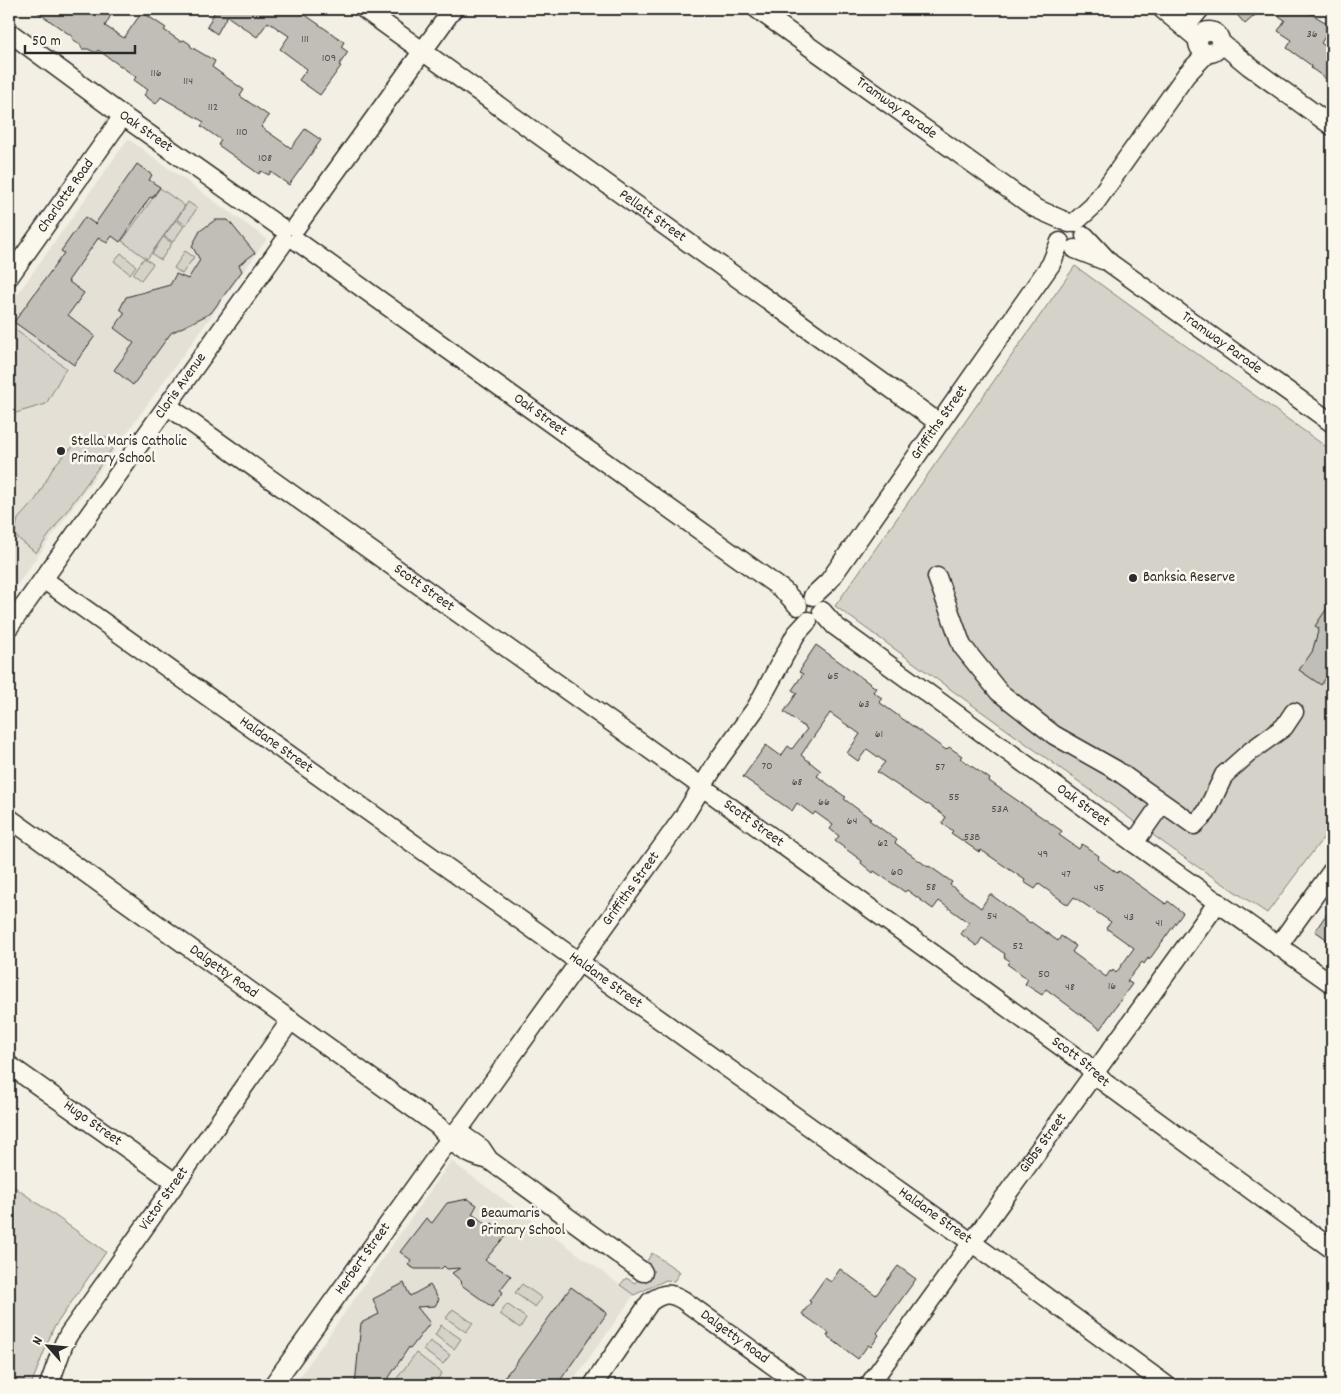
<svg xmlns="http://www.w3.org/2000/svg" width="1341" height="1394" viewBox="0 0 1341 1394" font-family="Dekko,sans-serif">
<rect width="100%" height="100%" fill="#f3efe4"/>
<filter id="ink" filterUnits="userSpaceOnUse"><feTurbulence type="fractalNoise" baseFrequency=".02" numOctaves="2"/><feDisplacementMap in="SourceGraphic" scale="10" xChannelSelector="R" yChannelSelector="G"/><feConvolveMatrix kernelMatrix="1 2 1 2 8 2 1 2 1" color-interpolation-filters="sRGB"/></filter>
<g filter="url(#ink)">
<path fill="#e4e0d6" d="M128 139 267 239 9 596V306Z
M451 1161 634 1295 570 1385H294Z"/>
<path fill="#d5d2c9" stroke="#807e7a" d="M160 188 185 206 147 259 122 241Z
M188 202 197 208 186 225 177 219Z
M176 220 184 226 173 242 164 236Z
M163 237 172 243 161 260 152 254Z
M185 251 194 257 182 274 174 268Z
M121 253 136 266 130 274 114 261Z
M144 258 153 264 141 280 133 274Z
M1075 266 1332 451V826L1267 913 1189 861 835 606Z
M9 325 66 368 46 404 9 415Z
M93 437H110L117 442 36 553 14 535 18 519 36 499 54 466 66 453 83 438Z
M9 1183 106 1252 53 1329 31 1385H9Z
M652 1253 680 1272 674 1281 666 1280 634 1295 620 1285 626 1278 635 1283 643 1274 645 1264Z
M522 1284 542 1298 535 1307 515 1293Z
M507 1304 526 1318 520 1328 500 1314Z
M453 1309 473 1323 466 1332 446 1318Z
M441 1325 461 1339 454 1349 435 1335Z
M430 1341 450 1355 443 1364 423 1350Z
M416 1353 442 1373 433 1385H392Z"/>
<path fill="#c0beb6" stroke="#2b2b2b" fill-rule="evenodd" d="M33 9H102L111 15 105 26 124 38 142 12 166 28 164 30 180 41 184 40 190 44 191 47 215 61 212 67 244 90 240 96 269 116 261 127 291 148 305 129 321 140 289 185 271 172 269 175 261 171 259 174 218 145 221 140 201 126 204 122 161 97 156 104 144 95 148 90 134 80 136 77 98 50 96 53 88 49H82L80 44 72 39 73 37Z
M216 9H297L344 42 341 47 348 52 339 65 341 66 320 95 299 80 307 69 280 49 289 36 268 22 257 37 227 16 217 34 207 27Z
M1232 9H1262L1245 24Z
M1267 9H1303L1332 26 1321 43 1332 51V83L1311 68 1312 66 1287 48 1292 40 1278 31 1285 20Z
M137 164 152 175 149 180 160 187 152 198 150 197 127 231H128L120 242 112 236 107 243 99 237 68 281 84 293 68 315 95 336 74 365 14 322 64 253 61 251 85 217 95 224Z
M215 220H228L255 253 239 265 242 271 211 313 171 333 133 385 114 370 134 343 114 328 125 313 120 309 126 297 170 285 176 274 188 279 200 260 192 246 200 231Z
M1332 601V669L1321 685 1299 670 1312 652 1319 628 1315 626Z
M816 645 876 688 873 692 882 698 879 702 946 750 949 747 962 756 960 758 990 779 989 781 1062 831 1059 835 1079 849 1082 844 1099 856 1098 859 1117 873 1119 871 1166 904 1168 901 1183 913 1149 960 1148 958 1144 964 1142 962 1127 981 1132 984 1100 1029 1046 989 1042 995 1025 984 1028 979 1007 964 1010 961 1004 957 1005 954 982 938 977 946 961 934 969 923 939 901 933 909 907 890 905 892 874 871 873 873 861 863 862 861 835 841 839 836 830 829 833 825 815 812 813 815 797 803 792 811 743 777 766 745 781 756 788 746 792 749 807 729 784 712 797 693 792 690 803 674 799 672 803 666H802ZM830 713 860 734 847 753 858 761 867 749 885 762 877 772 927 805 928 804 946 817 942 823 953 831 951 833 979 852 981 850 1025 880 1024 882 1035 889 1039 884 1068 905 1074 897 1111 922 1106 928 1134 948 1116 973 1113 970 1112 972 1110 971 1106 977 1072 952 1076 946 1061 936 1058 941 1031 922 1030 923 990 894 981 908 950 885 952 882 929 866 928 867 895 843 897 840 869 820 871 819 844 799 846 797 844 796 817 776 821 771 801 755Z
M1332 906V943L1315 931Z
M468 1199 477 1205 472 1214 489 1226 492 1223 506 1235 485 1260 511 1276 500 1290 503 1292 492 1307 460 1284 462 1282 452 1273 460 1268 447 1269 444 1266 441 1269H415L408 1265 411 1260 400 1252 426 1218 432 1223 447 1203Z
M898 1266 916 1279 877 1333 879 1335 871 1347 868 1345 858 1359 827 1336 829 1333 802 1314 811 1302 809 1301 825 1278 831 1282 840 1269 876 1295Z
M404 1283 410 1296 430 1285 439 1299 435 1306 417 1307 430 1323 411 1348 409 1347 384 1385 375 1382 373 1385H355L361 1323 379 1314 373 1299Z
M571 1287 607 1313 557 1385H498L510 1370H511Z"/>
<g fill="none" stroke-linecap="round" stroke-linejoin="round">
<defs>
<g id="minor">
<path id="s1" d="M364 9 939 423"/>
<path id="s2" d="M757 9 1035 208 1069 223"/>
<path d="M1162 9 1198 39"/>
<path d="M1185 27 1200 9"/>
<circle cx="1209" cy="42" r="11"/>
<path id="s3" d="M9 32 123 116 283 229"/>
<path d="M1220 42 1249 66 1332 126"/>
<path d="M1074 223 1093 206 1186 75 1207 53"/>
<path d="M296 227 453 9"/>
<path id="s4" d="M1085 236 1110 263 1332 423"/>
<path id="s5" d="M297 241 783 590 798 606"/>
<path d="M1075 249 1103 260"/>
<path id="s6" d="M9 277 123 116"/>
<path id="s7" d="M168 406 715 796 1084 1063 1105 1083 1332 1249"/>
<path d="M937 577 962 646 999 692 1054 735 1116 770 1194 825 1206 813 1224 775 1251 751 1284 727 1294 712"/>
<path id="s8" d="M43 579 978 1247 1166 1385"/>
<path id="s9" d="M813 596 829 581 1051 264 1060 242"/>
<path id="s10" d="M822 611 835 626 1134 843 1332 984"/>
<path id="s11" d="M9 627 284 242"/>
<path id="s12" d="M9 818 438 1126C454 1144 464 1155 489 1160"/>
<path d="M1134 843 1162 803"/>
<path d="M1278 946 1332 871"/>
<path id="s13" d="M9 1065 176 1183"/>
<path d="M458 1132 481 1148 489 1160 643 1272"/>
<path id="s14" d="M49 1385 64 1343 69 1334 291 1020"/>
<path id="s15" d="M273 1385 440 1152 465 1121 684 816 719 759 756 708 796 634 808 621"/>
<path id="s16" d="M593 1385 650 1302C663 1293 669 1292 683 1300L800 1385"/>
<path id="s17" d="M869 1385 1218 902"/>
</g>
</defs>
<use href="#minor" stroke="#2b2b2b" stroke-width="21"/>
<use href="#minor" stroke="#fbf7ec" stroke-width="18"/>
</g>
</g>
<g fill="#2b2b2b" stroke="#fbf7ec" stroke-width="2">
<circle cx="61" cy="451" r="5"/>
<circle cx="1133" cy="578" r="5"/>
<circle cx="471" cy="1223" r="5"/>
</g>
<g text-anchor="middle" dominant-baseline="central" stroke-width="5" stroke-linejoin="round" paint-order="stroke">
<g font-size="12" fill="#50504e">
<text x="1312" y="34">36</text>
<text x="305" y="39">111</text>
<text x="329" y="58">109</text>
<text x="156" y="73">116</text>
<text x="188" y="81">114</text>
<text x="213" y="107">112</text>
<text x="242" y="132">110</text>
<text x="265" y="158">108</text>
<text x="833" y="676">65</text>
<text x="864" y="704">63</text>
<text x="879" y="734">61</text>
<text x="767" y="766">70</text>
<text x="940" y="767">57</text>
<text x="797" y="782">68</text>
<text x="954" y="797">55</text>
<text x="824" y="802">66</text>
<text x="1000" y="809">53A</text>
<text x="852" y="821">64</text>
<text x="972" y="837">53B</text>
<text x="883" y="843">62</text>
<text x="1043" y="854">49</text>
<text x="897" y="872">60</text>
<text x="1066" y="874">47</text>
<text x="931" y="887">58</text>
<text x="1099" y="888">45</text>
<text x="992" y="916">54</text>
<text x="1129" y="917">43</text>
<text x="1159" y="923">41</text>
<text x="1018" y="946">52</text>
<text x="1044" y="974">50</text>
<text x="1112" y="986">16</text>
<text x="1070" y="987">48</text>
</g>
<g font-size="15" fill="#2b2b2b" stroke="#fbf7ec">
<text stroke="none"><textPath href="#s2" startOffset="171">Tramway Parade</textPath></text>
<text stroke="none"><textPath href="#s3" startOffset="169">Oak Street</textPath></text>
<text stroke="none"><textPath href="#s6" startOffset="99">Charlotte Road</textPath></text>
<text stroke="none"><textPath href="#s1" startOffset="355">Pellatt Street</textPath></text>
<text stroke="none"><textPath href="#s4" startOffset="174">Tramway Parade</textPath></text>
<text stroke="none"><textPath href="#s11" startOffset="296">Cloris Avenue</textPath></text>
<text stroke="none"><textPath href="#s5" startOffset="299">Oak Street</textPath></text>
<text stroke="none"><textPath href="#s9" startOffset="215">Griffiths Street</textPath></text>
<text stroke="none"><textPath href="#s7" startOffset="314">Scott Street</textPath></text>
<text stroke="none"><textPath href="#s8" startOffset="286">Haldane Street</textPath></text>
<text stroke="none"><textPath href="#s10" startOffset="326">Oak Street</textPath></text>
<text stroke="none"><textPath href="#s7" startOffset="719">Scott Street</textPath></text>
<text stroke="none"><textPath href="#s15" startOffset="612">Griffiths Street</textPath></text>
<text stroke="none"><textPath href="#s12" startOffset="264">Dalgetty Road</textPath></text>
<text stroke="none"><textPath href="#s8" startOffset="691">Haldane Street</textPath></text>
<text stroke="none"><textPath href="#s7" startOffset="1124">Scott Street</textPath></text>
<text stroke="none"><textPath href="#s13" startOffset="102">Hugo Street</textPath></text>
<text stroke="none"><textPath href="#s17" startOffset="298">Gibbs Street</textPath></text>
<text stroke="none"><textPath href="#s14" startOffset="220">Victor Street</textPath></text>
<text stroke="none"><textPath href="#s8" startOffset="1096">Haldane Street</textPath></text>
<text stroke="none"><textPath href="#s15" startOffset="155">Herbert Street</textPath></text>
<text stroke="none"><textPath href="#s16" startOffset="200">Dalgetty Road</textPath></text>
</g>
<g font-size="15" fill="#2b2b2b" stroke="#fbf7ec" text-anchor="start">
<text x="71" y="442">Stella Maris Catholic<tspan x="71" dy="17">Primary School</tspan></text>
<text x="1143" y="578">Banksia Reserve</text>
<text x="481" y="1214">Beaumaris<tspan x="481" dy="17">Primary School</tspan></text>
</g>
</g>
<rect width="1341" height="1394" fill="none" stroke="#fbf7ec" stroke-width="30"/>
<rect x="15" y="15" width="1311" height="1364" fill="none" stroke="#2b2b2b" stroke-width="2" filter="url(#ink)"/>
<g transform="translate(48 1346) rotate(297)" stroke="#fbf7ec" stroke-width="4" paint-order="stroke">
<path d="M0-4L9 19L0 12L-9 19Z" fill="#2b2b2b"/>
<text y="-8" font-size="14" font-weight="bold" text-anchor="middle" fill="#2b2b2b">N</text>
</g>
<path d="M25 45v8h110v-8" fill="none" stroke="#2b2b2b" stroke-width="2.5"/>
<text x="32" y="45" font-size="15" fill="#2b2b2b" stroke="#fbf7ec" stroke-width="4" paint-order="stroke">50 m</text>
</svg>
